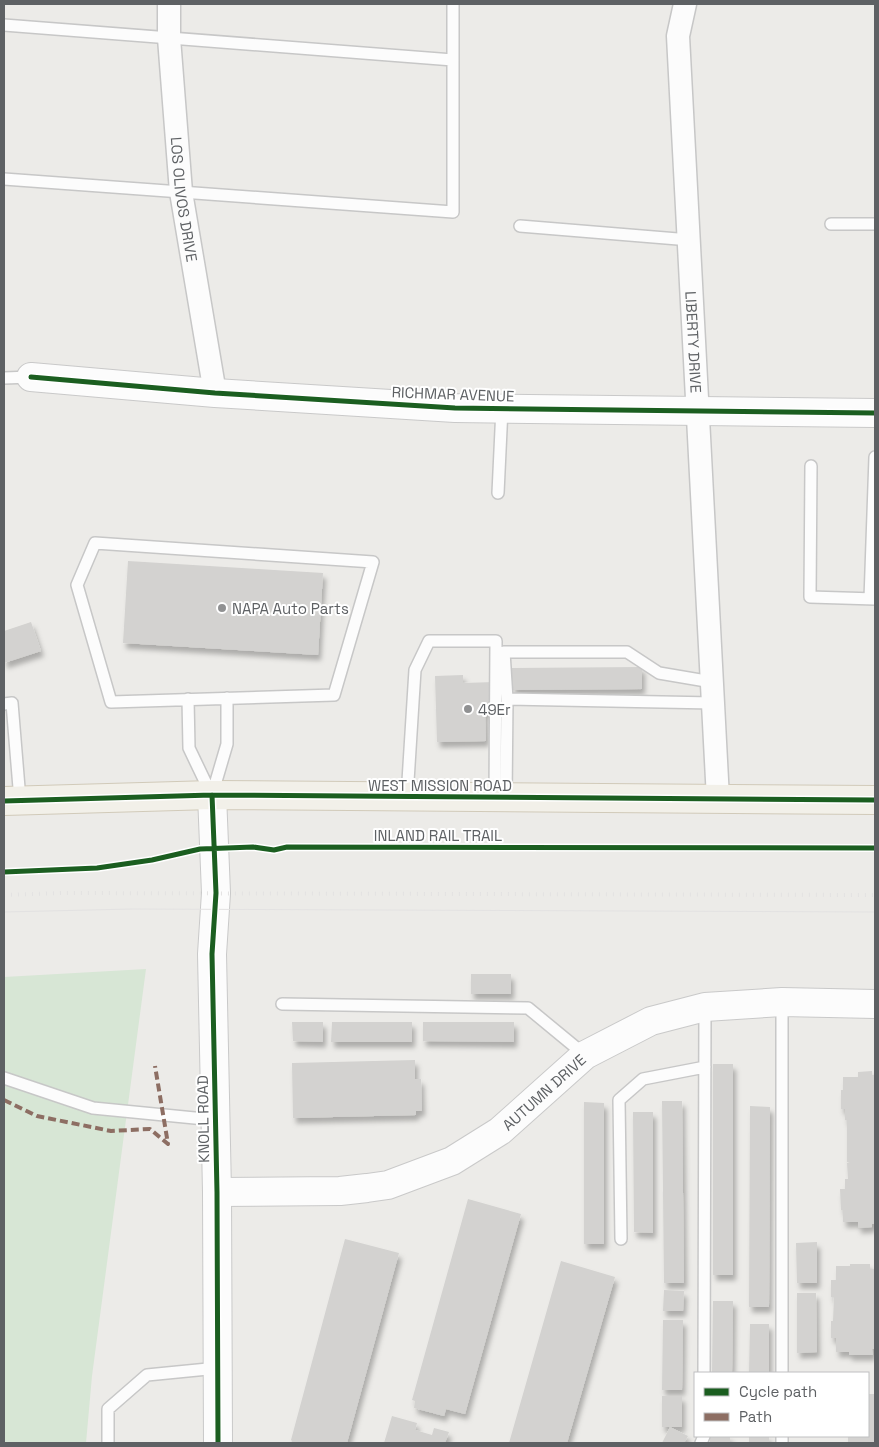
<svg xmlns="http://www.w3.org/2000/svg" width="879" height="1447" viewBox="0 0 879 1447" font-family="'Space Grotesk',sans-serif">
<defs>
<filter id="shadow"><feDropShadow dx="3" dy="5.5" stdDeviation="2.5" flood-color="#0004"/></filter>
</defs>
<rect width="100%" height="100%" fill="#ecebe8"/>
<path fill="#d7e6d5" d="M146 969 92 1376 86 1443H4V977Z"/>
<path fill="#d3d2d0" filter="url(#shadow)" d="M128 561 323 573 318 655 123 643Z
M31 622 41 651 4 663V631Z
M642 667V689L512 690V668Z
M463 675V683L495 682V711L485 712 486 741 437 742 435 676Z
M471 974H511V994H471Z
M292 1022H323V1042L293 1041Z
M332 1022H412V1042H331Z
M423 1022H514V1042L423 1041Z
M415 1060V1079H421L422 1111H416V1115L293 1118 292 1063Z
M713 1064H733V1275H713Z
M872 1071V1075H875V1224H872V1227L858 1228V1222H843V1210H841L840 1189H845V1179H848L847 1163H850L847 1162V1120H845V1109H841V1090H843V1077H858V1072Z
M662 1101H682L684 1283H664Z
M584 1102 604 1103V1244H584Z
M750 1106 770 1107 769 1307H749Z
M633 1112H653V1233L634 1232Z
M468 1199 521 1214 465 1414 446 1409 444 1416 414 1408 415 1401 412 1400Z
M345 1239 399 1253 347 1443H291L292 1441 291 1440Z
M817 1242V1283H797L796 1243Z
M561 1261 615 1277 567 1443H509Z
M850 1264H870V1269H875V1349H872L873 1355H849V1352H836V1338H831V1321H833L834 1297H831V1280H836V1266H850Z
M664 1290 684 1291 683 1311H663Z
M797 1293H816L817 1352 797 1353Z
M713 1301H733L732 1373H712Z
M663 1320H683L682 1390H662Z
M750 1324H769V1373H749Z
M868 1394H874L875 1397V1443H848V1436H868Z
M662 1396H682V1427H662Z
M392 1416 417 1423 415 1430 432 1435 434 1428 449 1432 445 1443H384Z
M670 1427 688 1436 684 1443H662Z
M710 1436H730V1443H710Z
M749 1436H769V1443H749Z"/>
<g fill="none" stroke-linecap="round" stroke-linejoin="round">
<defs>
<path id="lane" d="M4 25 453 60
M4 179 453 212V4
M831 224H875
M520 226 690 240
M4 378 31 377
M811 466 810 597 875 599
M498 493 502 408
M95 543 373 562 334 695 111 702 77 585Z
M870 599 875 457
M188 699 189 748 211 794
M507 699 504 652H627L659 673 712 682
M4 704 12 703 20 800
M212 795 227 744V698
M407 797 415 670 429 641H496L495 798
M506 798 507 699 713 703
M782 1002V1373
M282 1004 528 1008 585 1055
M4 1078 93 1108 215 1120
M621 1239 619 1100 643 1079 705 1067
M704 1373 705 1007
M108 1443V1409L147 1375 218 1368
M701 1443 704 1436
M782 1443V1436"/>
<g id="street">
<path id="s1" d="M169 4V38L181 192 215 393"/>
<path id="s2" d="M685 4 678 36 718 799"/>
</g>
<g id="secondary">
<path d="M31 377 215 393 455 408 875 413"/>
<path d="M212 795 216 893 212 954 217 1192 218 1443"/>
<path id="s3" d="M217 1192 340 1191 367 1188 388 1185 452 1161 500 1131 585 1055 651 1021 705 1007 782 1002 875 1004"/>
</g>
<path id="primary" d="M4 801 212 795 875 800"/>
</defs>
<use href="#lane" stroke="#c7c7c7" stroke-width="14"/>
<use href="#street" stroke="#c7c7c7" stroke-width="25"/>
<use href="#secondary" stroke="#c9c9c9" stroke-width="30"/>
<use href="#primary" stroke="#d1cab9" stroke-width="30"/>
<use href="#lane" stroke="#fcfcfc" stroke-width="11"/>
<use href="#street" stroke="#fcfcfc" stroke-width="22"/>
<use href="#secondary" stroke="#fcfcfc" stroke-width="28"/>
<use href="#primary" stroke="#f2f0e9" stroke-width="28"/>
<path stroke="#e3e2e2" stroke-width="1" d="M4 912 132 909 875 912"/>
<path stroke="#e3e2e2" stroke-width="4" stroke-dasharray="1 6" stroke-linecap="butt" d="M4 895 62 893 875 895"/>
<path stroke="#8d6e63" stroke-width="4" stroke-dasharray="8 4" stroke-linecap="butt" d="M4 1100 37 1116 111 1131 150 1129 168 1144 155 1066"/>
<defs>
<path id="cycleway" d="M31 377 215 393 455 408 875 413
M212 795 216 893 212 954 217 1192 218 1443
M4 801 212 795 875 800
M4 872 97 868 152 860 200 849 253 847 274 850 287 847 875 848"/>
</defs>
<use href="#cycleway" stroke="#fff" stroke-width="8"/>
<use href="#cycleway" stroke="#1b5e20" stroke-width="5"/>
</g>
<g fill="#909192" stroke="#fff" stroke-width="2">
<circle cx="222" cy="608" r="5"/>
<circle cx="468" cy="709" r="5"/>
</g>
<g text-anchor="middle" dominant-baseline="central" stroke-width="4" stroke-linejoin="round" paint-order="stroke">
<g font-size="15" fill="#5e6164" stroke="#fff">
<text stroke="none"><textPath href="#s1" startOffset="196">LOS OLIVOS DRIVE</textPath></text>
<text stroke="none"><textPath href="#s2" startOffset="339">LIBERTY DRIVE</textPath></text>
<text transform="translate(453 394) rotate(2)">RICHMAR AVENUE</text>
<text x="440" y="785">WEST MISSION ROAD</text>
<text x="438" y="835">INLAND RAIL TRAIL</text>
<text stroke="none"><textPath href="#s3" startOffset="355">AUTUMN DRIVE</textPath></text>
<text transform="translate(203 1119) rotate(-91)">KNOLL ROAD</text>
</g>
<g font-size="15" fill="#5e6164" stroke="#fff" text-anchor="start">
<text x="232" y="608">NAPA Auto Parts</text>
<text x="478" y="709">49Er</text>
</g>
</g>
<rect width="879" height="1447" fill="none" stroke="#5e6164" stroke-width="10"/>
<rect x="694" y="1372" width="175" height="65" fill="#ffffff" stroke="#bfc0c1"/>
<rect x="704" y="1388" width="25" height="8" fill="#1b5e20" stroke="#bfc0c1"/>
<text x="739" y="1397" font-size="15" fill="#5e6164">Cycle path</text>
<rect x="704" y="1413" width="25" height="8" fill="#8d6e63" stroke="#bfc0c1"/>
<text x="739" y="1422" font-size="15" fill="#5e6164">Path</text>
</svg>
